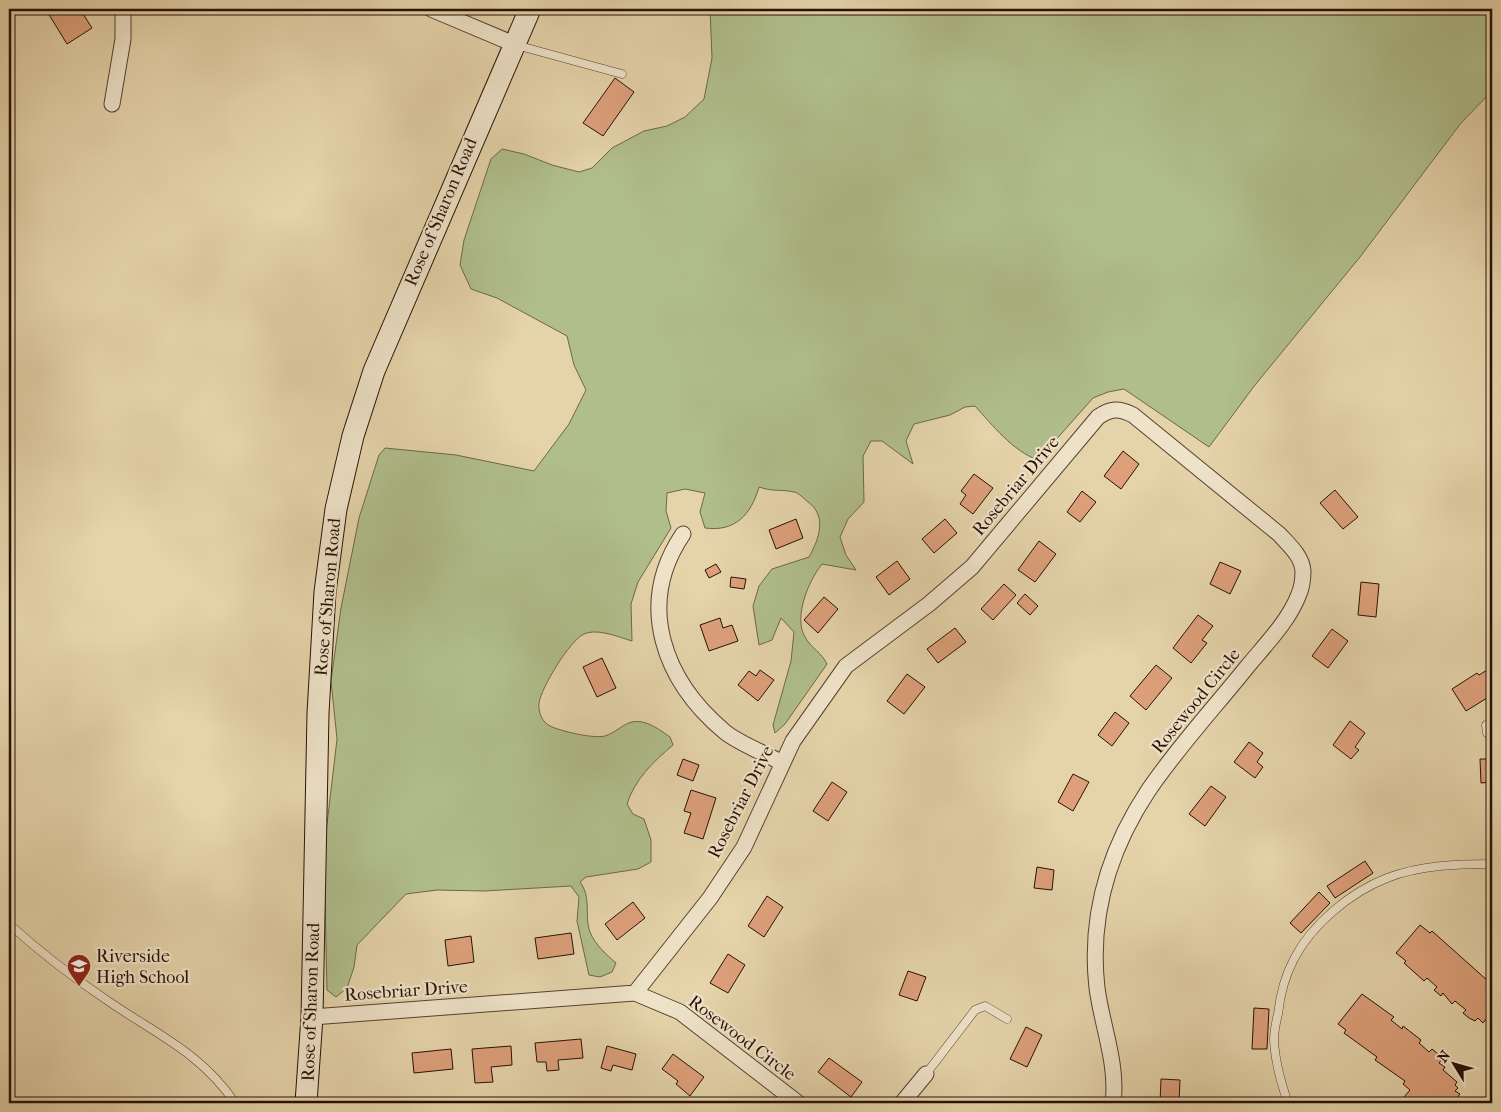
<svg xmlns="http://www.w3.org/2000/svg" width="1501" height="1112" viewBox="0 0 1501 1112" font-family="'IM FELL French Canon',serif">
<rect width="100%" height="100%" fill="#e5d3aa"/>
<filter id="stains"><feTurbulence type="fractalNoise" baseFrequency=".004" numOctaves="4"/><feColorMatrix values="0 0 0 0 .2 0 0 0 0 .09 0 0 0 0 .02 0 0 0 .5 -.17"/></filter>
<radialGradient id="worn" r=".72"><stop offset=".6" stop-color="#630" stop-opacity="0"/><stop offset="1" stop-color="#630" stop-opacity=".3"/></radialGradient>
<path fill="#b0be8c" stroke="#6c6749" d="M710 9H1492V91L1461 123 1360 257 1255 385 1209 447 1124 389 1108 392 1093 398 1038 460C1013 451 993 426 975 406L965 407 950 415 914 424 906 441 913 464 882 441H871L863 456 864 502 848 519 840 537 846 555 856 570 822 564C809 580 793 617 805 637 811 648 822 653 827 664L785 724 775 733 773 725 791 661 794 632 781 618 772 640 759 645 753 606 759 586 772 569 809 557C819 539 828 516 807 501 803 498 799 493 794 492 782 489 773 492 759 487 751 515 735 532 705 528L700 512 705 493 685 489 667 493 666 511 671 528 638 582 631 604 632 641C618 637 598 628 584 634 570 640 541 688 539 703 538 712 542 722 550 726 560 731 594 739 605 736 615 733 623 724 632 722 646 719 660 730 670 737L673 745C653 762 635 779 627 804L633 814 644 819 651 840V862L638 869 586 877 580 882C592 898 584 916 590 932 595 945 607 955 616 963L612 972 600 977 589 975 577 921 579 897 571 886 484 891 437 890 406 894 357 945 354 967 347 988 336 997 327 990 324 850 337 739 331 681 341 608 359 518 379 455 385 448 456 455 534 471 569 424 586 390 574 365 567 336 497 298 471 289 460 265 464 240 491 159 502 149 524 154 552 165 579 172 592 168 612 148 644 131 667 126 685 117 704 99 712 58Z"/>
<path fill="#dda07b" stroke="#271006" d="M56 9H80L92 28 67 44 48 13Z
M615 78 634 92 603 136 583 123Z
M1123 451 1139 464 1121 489 1104 476Z
M974 474 993 488 973 514 960 504 966 495 961 491Z
M1335 490 1358 517 1343 529 1320 503Z
M1082 491 1096 502 1080 522 1067 512Z
M796 519 803 538 776 549 769 530Z
M945 519 957 533 934 553 922 539Z
M1039 541 1056 554 1035 582 1018 570Z
M897 561 910 579 889 595 876 577Z
M1220 562 1241 571 1230 594 1210 584Z
M716 564 721 572 709 578 705 570Z
M731 577 746 579 744 589 730 587Z
M1361 582 1379 584 1376 617 1358 615Z
M1004 584 1016 595 993 620 981 609Z
M1025 594 1038 606 1030 615 1017 603Z
M824 597 838 609 818 633 804 620Z
M1198 615 1213 626 1202 640 1207 643 1191 663 1173 648Z
M720 618 723 628 732 625 738 641 709 651 700 625Z
M955 628 966 642 938 663 927 649Z
M1332 629 1348 641 1328 668 1312 656Z
M602 658 616 688 597 697 583 667Z
M1156 665 1172 678 1146 710 1130 696Z
M1492 667V695L1466 711 1452 689 1477 673 1479 675Z
M760 670 774 680 758 701 738 685 749 671 756 676Z
M907 674 925 687 904 714 887 701Z
M1115 712 1129 723 1112 746 1098 735Z
M1350 721 1365 733 1355 747 1359 750 1351 759 1333 745Z
M1249 742 1263 753 1257 762 1263 767 1255 778 1234 762Z
M683 759 699 765 693 781 677 775Z
M1480 759H1492V782L1481 783Z
M1073 774 1089 782 1073 811 1058 802Z
M832 782 847 792 828 821 813 811Z
M1211 786 1226 797 1205 826 1189 814Z
M691 790 716 798 703 839 684 833 691 813 684 811Z
M1365 861 1373 873 1335 898 1327 886Z
M1037 867 1054 870 1052 890 1034 888Z
M1319 892 1330 903 1301 933 1290 923Z
M767 896 783 907 764 937 748 926Z
M633 902 645 918 617 940 605 924Z
M1420 925 1430 933 1432 931 1488 981 1492 978V1026L1486 1019 1483 1023 1478 1018 1475 1021 1469 1018 1463 1013 1466 1010 1455 1001 1452 1004 1443 993 1441 996 1434 990 1437 987 1427 978 1424 981 1404 963 1406 961 1396 953Z
M571 933 574 954 538 959 535 938Z
M471 936 474 962 448 966 445 940Z
M728 954 745 965 728 993 710 983Z
M908 971 926 977 917 1001 899 995Z
M1362 994 1394 1017 1391 1020 1402 1029 1403 1026 1421 1040 1419 1043 1429 1052 1432 1049 1443 1058 1439 1063 1445 1067 1443 1070 1457 1082 1455 1085 1458 1088 1455 1091 1460 1094 1453 1103H1403L1406 1099 1404 1097 1410 1090 1403 1084 1405 1081 1375 1060 1377 1057 1344 1033 1346 1030 1338 1024Z
M1254 1008 1269 1009 1267 1049H1252Z
M1026 1027 1042 1035 1027 1067 1010 1059Z
M581 1039 583 1058 558 1060 559 1070 547 1071 546 1062H537L535 1043Z
M511 1046 512 1065 491 1067 493 1082 475 1083 472 1049Z
M607 1046 636 1054 632 1070 613 1065 611 1071 601 1068Z
M451 1049 453 1069 414 1073 412 1053Z
M673 1054 704 1077 690 1096 676 1084 678 1081 662 1069Z
M829 1058 862 1082 851 1097 818 1072Z
M1161 1079 1180 1080 1179 1103H1160Z"/>
<g fill="none" stroke-linecap="round" stroke-linejoin="round">
<defs>
<path id="lane" d="M516 45 622 74
M1492 722 1486 725 1487 733H1492
M9 924C41 953 75 979 111 1003 158 1035 202 1054 235 1103
M926 1074 975 1010 985 1006 1007 1019
M1288 1103C1281 1083 1275 1062 1274 1040 1274 1032 1276 1022 1278 1014 1280 996 1285 976 1294 959 1312 924 1351 892 1387 878 1420 865 1458 864 1492 864"/>
<path id="street" d="M431 9 514 44
M112 104 123 39V9
M683 534C635 605 664 681 725 732 740 744 765 753 782 763
M635 993 710 898 744 847 793 741 846 666 929 604 972 567 1098 417C1111 408 1119 408 1133 415L1279 534C1289 545 1302 556 1303 571 1303 579 1302 587 1299 594 1289 621 1265 645 1247 667 1214 708 1177 748 1148 791 1109 850 1089 917 1097 988 1102 1026 1118 1064 1113 1103
M312 1017 635 993 680 1012 798 1103
M902 1103 926 1074"/>
<path id="secondary" d="M306 1103 312 1017 318 713 325 592 336 509 353 436 374 371 530 9"/>
</defs>
<use href="#lane" stroke="#56412f" stroke-width="9"/>
<use href="#street" stroke="#56412f" stroke-width="17"/>
<use href="#secondary" stroke="#271006" stroke-width="23"/>
<use href="#lane" stroke="#eee2c8" stroke-width="8"/>
<use href="#street" stroke="#eee2c8" stroke-width="15"/>
<use href="#secondary" stroke="#eee2c8" stroke-width="21"/>
</g>
<defs>
<symbol id="school-pin" viewBox="-11 -11 22 30"><path d="M0 17L-7.5 6A9.5 9.5 0 1 1 7.5 6Z" fill="#8f2418" stroke="#eee2c8"/><path d="M0-5L7-2L0 1L-7-2ZM-4 1L0 2.5L4 1V4Q0 6-4 4Z" fill="#fff"/></symbol>
</defs>
<g fill-rule="evenodd">
<use href="#school-pin" x="65" y="952" width="28" height="38"/>
</g>
<g text-anchor="middle" dominant-baseline="central" stroke-width="4.5" stroke-linejoin="round" paint-order="stroke">
<g font-size="18" fill="#271006" stroke="#eee2c8">
<text transform="translate(441 212) rotate(-67)">Rose of Sharon Road</text>
<text transform="translate(1016 486) rotate(-50)">Rosebriar Drive</text>
<text transform="translate(328 597) rotate(-85)">Rose of Sharon Road</text>
<text transform="translate(1196 701) rotate(-51)">Rosewood Circle</text>
<text transform="translate(741 802) rotate(-63)">Rosebriar Drive</text>
<text transform="translate(406 991) rotate(-4)">Rosebriar Drive</text>
<text transform="translate(311 1002) rotate(-88)">Rose of Sharon Road</text>
<text transform="translate(742 1038) rotate(37)">Rosewood Circle</text>
</g>
<g font-size="18" fill="#271006" stroke="#eee2c8" text-anchor="start">
<text x="96" y="956">Riverside<tspan x="96" dy="21">High School</tspan></text>
</g>
</g>
<rect width="1501" height="1112" fill="none" stroke="#e5d3aa" stroke-width="30"/>
<rect x="10" y="10" width="1481" height="1092" fill="none" stroke="#271006" stroke-width="2.5"/>
<rect x="15" y="15" width="1471" height="1082" fill="none" stroke="#271006"/>
<g transform="translate(1454 1064) rotate(307)" stroke="#eee2c8" stroke-width="4" paint-order="stroke">
<path d="M0-4L9 19L0 12L-9 19Z" fill="#271006"/>
<text y="-8" font-size="14" font-weight="bold" text-anchor="middle" fill="#271006">N</text>
</g>
<rect width="100%" height="100%" filter="url(#stains)"/>
<rect width="100%" height="100%" fill="url(#worn)"/>
</svg>
